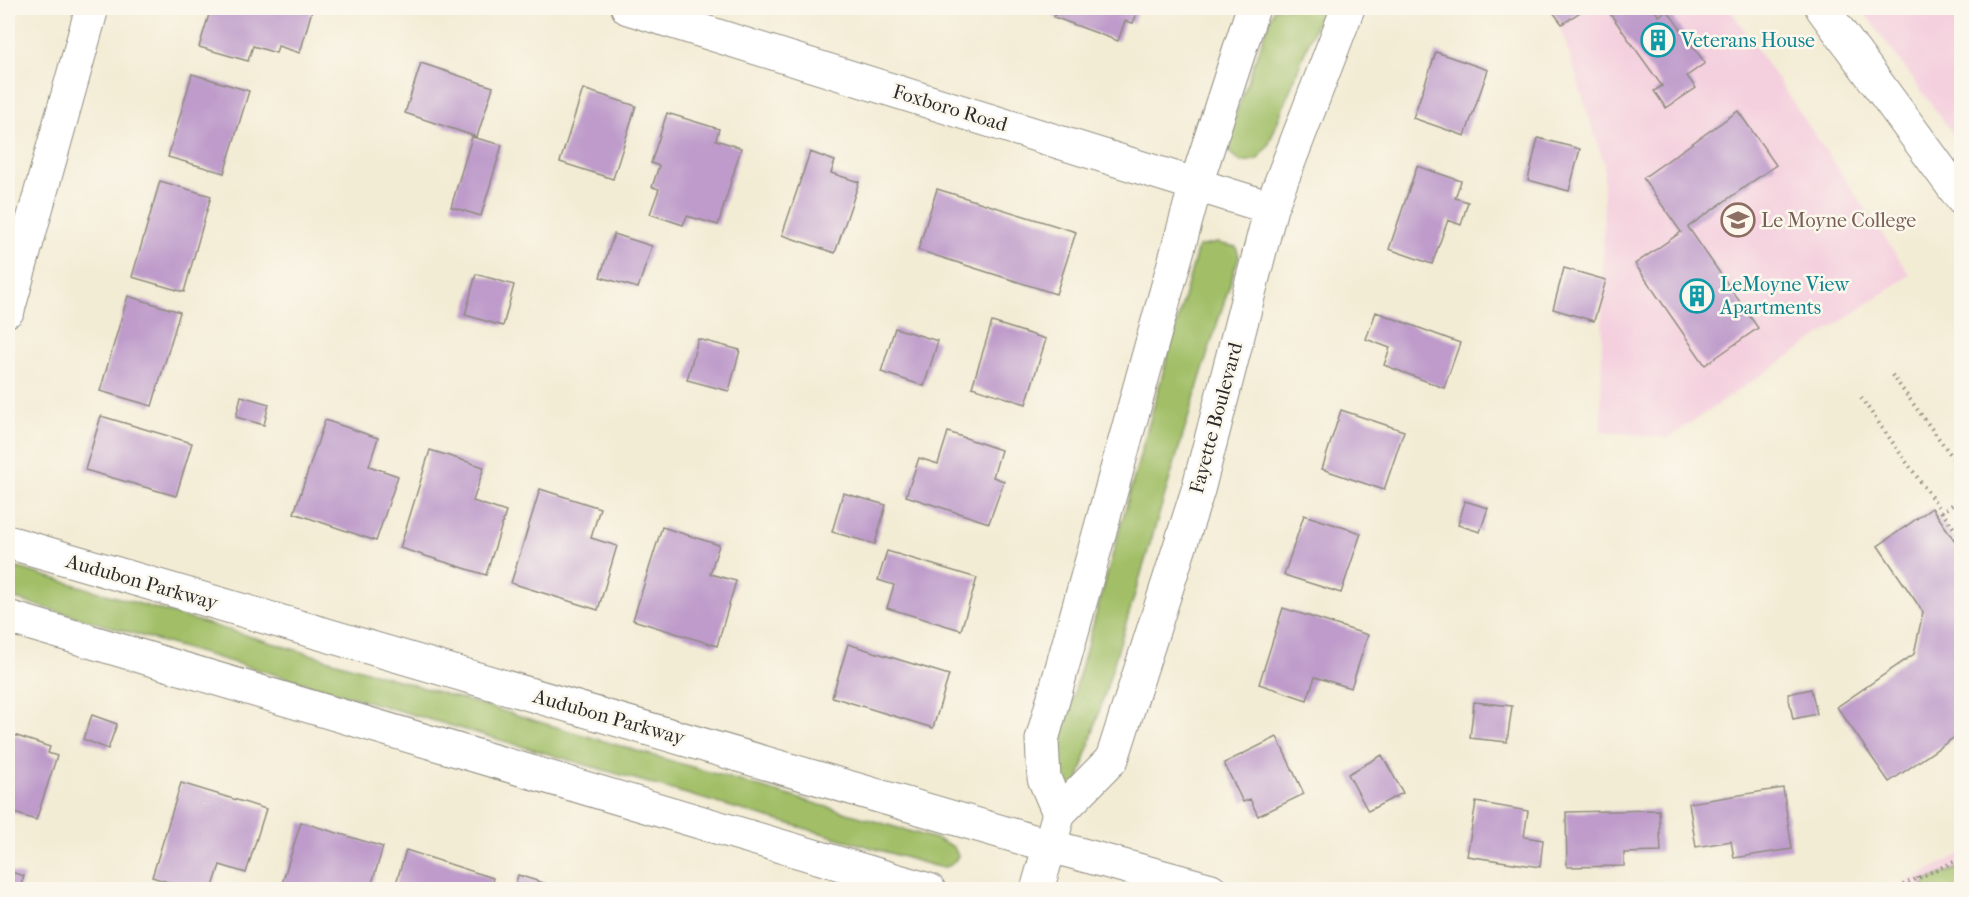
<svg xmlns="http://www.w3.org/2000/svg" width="1969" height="897" viewBox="0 0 1969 897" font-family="'IM FELL French Canon',serif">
<rect width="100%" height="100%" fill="#fbf7ec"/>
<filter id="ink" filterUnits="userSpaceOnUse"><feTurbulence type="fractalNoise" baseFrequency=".0167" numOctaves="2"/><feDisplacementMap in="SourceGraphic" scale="12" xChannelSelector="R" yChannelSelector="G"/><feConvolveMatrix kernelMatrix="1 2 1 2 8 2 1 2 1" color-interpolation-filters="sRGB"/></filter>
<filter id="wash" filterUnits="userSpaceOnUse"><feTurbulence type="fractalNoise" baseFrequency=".008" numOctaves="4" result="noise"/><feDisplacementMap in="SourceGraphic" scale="24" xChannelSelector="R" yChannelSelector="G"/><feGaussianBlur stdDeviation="1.35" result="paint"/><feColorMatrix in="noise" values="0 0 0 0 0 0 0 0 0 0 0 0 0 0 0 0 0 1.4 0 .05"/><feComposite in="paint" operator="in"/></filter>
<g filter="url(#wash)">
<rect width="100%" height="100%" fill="#f3ecd5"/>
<path fill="#f4cfde" d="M1543 8H1729L1910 275 1668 438 1601 431 1604 164 1556 13Z
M1861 8H1961V145Z
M1961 854V889H1893Z"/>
<path fill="#a2bf67" stroke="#667549" stroke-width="1.5" d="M1274 8H1322L1268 146 1257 160 1241 162 1230 153 1228 136Z
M1217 243 1236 247 1239 256 1210 346 1077 785 1060 792 1057 755 1198 247Z
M8 565 939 840 954 847 958 856C950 869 945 869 931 865L8 597Z
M1955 869H1961V889H1923L1926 881Z"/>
<g id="blocks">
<path fill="#be9bca" d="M211 8H303L312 10 300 53 278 46 276 53 253 46 248 61 199 47Z
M1058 8H1139L1133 23 1125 21 1118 41 1054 17Z
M1550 8H1586L1562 24Z
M1606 8H1653L1659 16 1667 10 1705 63 1687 76 1696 88 1666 108 1654 91 1662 86Z
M1436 52 1488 70 1465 136 1413 118Z
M421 63 493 87 477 137 405 113Z
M192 74 249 91 224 173 168 157Z
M583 89 636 106 613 179 560 162Z
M1738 111 1776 165 1688 227 1758 328 1705 365 1635 264 1681 232 1643 178Z
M667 113 719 129 716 140 741 148 718 225 687 216 683 225 650 214 659 189 652 187 659 166 651 163Z
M472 137 502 145 481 216 451 207Z
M1538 138 1580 149 1569 191 1528 180Z
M810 152 835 161 831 173 859 182 835 253 782 235Z
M1417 166 1461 181 1455 198 1468 202 1461 225 1448 220 1432 264 1389 249Z
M160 181 211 196 184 292 132 277Z
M937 189 1076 232 1056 294 918 250Z
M614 234 652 246 638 288 600 277Z
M1564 268 1606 280 1594 321 1553 309Z
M476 274 514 285 503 326 465 315Z
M128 296 180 312 152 406 100 391Z
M1376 312 1460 343 1444 388 1384 365 1390 348 1366 339Z
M992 322 1046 339 1026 404 972 387Z
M895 328 938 341 924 386 881 372Z
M698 339 740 350 729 391 687 380Z
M241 396 269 404 264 425 236 417Z
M1341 410 1404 431 1384 490 1322 469Z
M101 416 192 443 176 496 85 470Z
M325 420 378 438 369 466 398 476 376 541 294 513Z
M948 432 1001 450 993 477 1004 481 989 523 906 496 919 458 938 464Z
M430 450 484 467 473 501 506 512 486 575 400 548Z
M540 489 600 508 591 538 617 546 598 610 511 583Z
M843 493 886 505 875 544 832 532Z
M1465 501 1488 508 1480 532 1458 525Z
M1932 508 1962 551V732L1889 782 1837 707 1914 654 1923 612 1878 546Z
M1304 515 1361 533 1341 593 1284 575Z
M662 527 719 545 710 574 736 581 717 646 633 620Z
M887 551 977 578 961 630 887 608 894 585 878 580Z
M1283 608 1368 635 1351 688 1315 677 1307 700 1259 684Z
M848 644 949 675 933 728 832 697Z
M1811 689 1817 714 1793 719 1788 694Z
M1474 702 1512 706 1507 742 1470 738Z
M92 715 117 724 108 749 83 739Z
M8 733 50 747 48 753 57 756 36 820 8 811Z
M1277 737 1304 794 1258 816 1250 799 1243 802 1224 763Z
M1382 755 1403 793 1368 811 1348 774Z
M181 783 266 809 246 873 220 865 212 890H193L152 877Z
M1783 788 1792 849 1734 858 1731 841 1696 847 1689 803Z
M1476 802 1528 811 1524 837 1543 840 1540 867 1467 856Z
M1659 810 1661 852 1624 853V866L1567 867 1566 812Z
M301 822 383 847 370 890H280Z
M406 850 493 878 490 890H394Z
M8 871 24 876 19 890H8Z
M518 875 563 889V890H514Z"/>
</g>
</g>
<g filter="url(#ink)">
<use href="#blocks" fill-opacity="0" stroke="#8f8c80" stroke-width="1.5"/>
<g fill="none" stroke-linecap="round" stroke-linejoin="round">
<defs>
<path id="minor" d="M628 8 1271 208
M8 310 92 8
M8 542 1050 846 1211 890
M8 617 929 890
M1059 813 1044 778 1042 740 1196 184 1253 8
M1037 890 1059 813 1112 759 1198 490 1271 208 1348 8"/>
<path id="tertiary" d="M1822 8 1962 199"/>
</defs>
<use href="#minor" stroke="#8f8c80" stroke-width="35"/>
<use href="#tertiary" stroke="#8f8c80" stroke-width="35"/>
<path stroke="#8f8c80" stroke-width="4" stroke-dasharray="1.5 4.5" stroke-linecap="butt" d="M1892 375 1962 470
M1861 398 1942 512
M1962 498 1942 512 1962 539
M1918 877 1919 890
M1892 890 1962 858"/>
<use href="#minor" stroke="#fff" stroke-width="33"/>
<use href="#tertiary" stroke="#fff" stroke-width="33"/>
</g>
</g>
<defs>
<symbol id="building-ring" viewBox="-11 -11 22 22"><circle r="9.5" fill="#fbf7ec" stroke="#0f9aa8" stroke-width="1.5"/><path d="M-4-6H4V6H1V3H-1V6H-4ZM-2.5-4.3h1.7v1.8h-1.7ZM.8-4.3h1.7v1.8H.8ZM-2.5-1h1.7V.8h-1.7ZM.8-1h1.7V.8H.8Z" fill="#0f9aa8"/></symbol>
<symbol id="university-ring" viewBox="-11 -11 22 22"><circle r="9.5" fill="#fbf7ec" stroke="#8d6e63" stroke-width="1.5"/><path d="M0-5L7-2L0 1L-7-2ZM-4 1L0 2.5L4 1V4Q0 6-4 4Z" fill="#8d6e63"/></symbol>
</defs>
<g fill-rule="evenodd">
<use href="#building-ring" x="1639" y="21" width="38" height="38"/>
<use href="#university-ring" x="1719" y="201" width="38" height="38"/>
<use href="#building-ring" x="1678" y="277" width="38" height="38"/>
</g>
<g text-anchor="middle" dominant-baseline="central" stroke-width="5" stroke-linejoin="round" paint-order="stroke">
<g font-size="20" fill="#0d838f" stroke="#fbf7ec" text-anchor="start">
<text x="1681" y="40">Veterans House</text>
<text x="1720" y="284">LeMoyne View<tspan x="1720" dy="23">Apartments</tspan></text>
</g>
<g font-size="20" fill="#2b2b2b" stroke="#fbf7ec">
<text transform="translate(950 108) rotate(17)">Foxboro Road</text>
<text transform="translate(1216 418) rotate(-75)">Fayette Boulevard</text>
<text transform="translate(142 582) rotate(16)">Audubon Parkway</text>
<text transform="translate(609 717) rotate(16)">Audubon Parkway</text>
</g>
<g font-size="20" fill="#785e54" stroke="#fbf7ec" text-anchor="start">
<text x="1761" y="220">Le Moyne College</text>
</g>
</g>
<rect width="1969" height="897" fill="none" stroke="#fbf7ec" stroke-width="30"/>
</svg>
